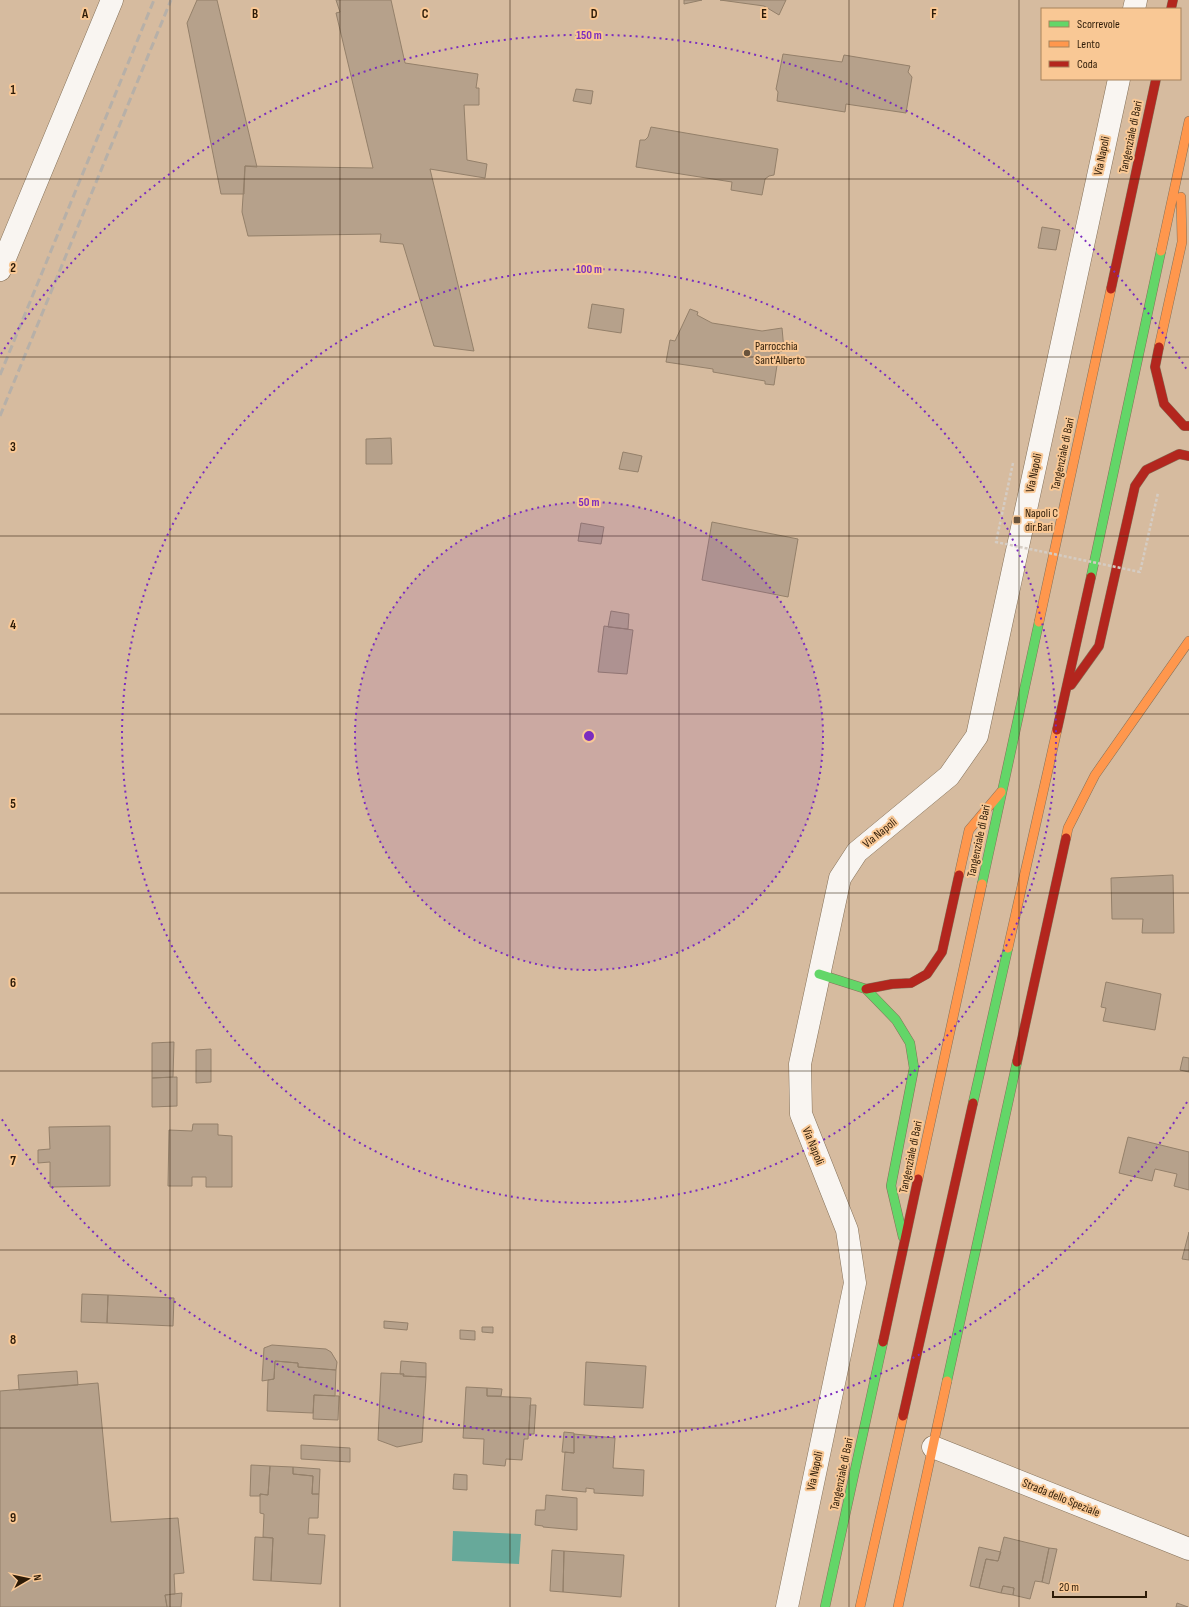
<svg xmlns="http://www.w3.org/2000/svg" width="1189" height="1607" viewBox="0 0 1189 1607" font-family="'Sofia Sans Condensed',sans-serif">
<rect width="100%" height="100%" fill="#d6bb9f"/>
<path fill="#67a99a" d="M453 1531 521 1534 519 1564 452 1561Z"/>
<path fill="#b6a18b" stroke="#94806a" d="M197 0H217L257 167 245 166 244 194H221L187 23Z
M336 0H391L405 63 478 74 476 88H479V105H464L467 160 487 164 485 178 430 169 474 351 434 346 403 244 380 242 381 234 248 236 242 212 245 166 373 168 336 13 340 12Z
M684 0H702L684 4Z
M720 0H786L779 15 764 6Z
M783 54 842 62 844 55 910 66 908 72 912 77 906 113 846 104 845 112 777 101 778 92 776 89Z
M576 89 593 91 591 104 573 101Z
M651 127 778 149 774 175 769 176 765 179 762 195 731 190 732 182 636 167 640 140H645L648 137Z
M1042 227 1060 230 1056 250 1038 248Z
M592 304 624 309 621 333 588 328Z
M690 309 698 312 697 315 712 323 762 331 782 328 784 350 779 352 774 385 765 384V381L713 372V369L666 362 670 340 675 341Z
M391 438 392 464H366V439Z
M623 452 642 456 638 472 619 469Z
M712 522 798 539 788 597 702 580Z
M581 523 604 527 601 544 578 541Z
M611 611 629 614 628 629 608 627Z
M604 626 633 630 627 674 598 672Z
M1173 875 1174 933H1142L1143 919H1112L1111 878Z
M1106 982 1161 994 1155 1030 1103 1021 1106 1008 1101 1007Z
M174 1042 173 1077 152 1078V1043Z
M211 1049V1082L196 1083V1050Z
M1183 1057 1189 1058V1072L1180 1070Z
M177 1077V1106L152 1107V1078Z
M193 1124H218V1135L232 1136V1187H206V1177H192V1186H168L169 1130 192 1131Z
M110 1126V1186L50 1187V1162L38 1163V1150L50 1149 49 1127Z
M1128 1137 1189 1152V1190L1174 1186 1177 1174 1155 1169 1152 1181 1119 1173Z
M1189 1232V1260L1182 1259Z
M82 1294 108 1295 107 1323 81 1322Z
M108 1295 174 1298 173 1326 107 1323Z
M384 1321 408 1323 407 1330 384 1328Z
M482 1327H493V1333L482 1332Z
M460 1330 475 1331V1340L460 1339Z
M272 1345 326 1349 331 1352 337 1362 336 1370 298 1367V1363L275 1361 274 1379 262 1381 264 1348Z
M275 1361 298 1363V1367L336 1370 335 1396 314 1395 313 1413 267 1411 268 1380 274 1379Z
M401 1361 426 1363V1377L403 1376 404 1374H400Z
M586 1362 646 1366 643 1408 584 1405Z
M77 1371 78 1385 19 1390 18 1375Z
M381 1373 404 1374 403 1376 426 1377 422 1442 397 1447 378 1440Z
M98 1383 111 1522 178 1518 184 1573 174 1574 175 1594 165 1595 167 1607H0V1391Z
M466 1387 487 1388V1396L531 1398 528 1439H524L522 1460 506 1459 505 1466 483 1464 484 1439 463 1438Z
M487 1388 502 1389 501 1396H487Z
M314 1395 339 1396 338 1420 313 1419Z
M530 1405H536L534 1434H529Z
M564 1432 574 1433V1453L562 1452Z
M574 1434 615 1438 613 1468 644 1470 643 1496 594 1493V1489L586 1488V1492L562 1490 565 1452 574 1453Z
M301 1445 350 1448V1462L301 1459Z
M251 1465 270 1466 268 1495 260 1494V1496H250Z
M270 1466 293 1467V1474L313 1476 312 1494H319L318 1518H309L308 1534 325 1535 321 1584 271 1581 273 1538 263 1537 264 1514 260 1513V1494L268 1495Z
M293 1467 320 1469 319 1494H312L313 1476 293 1474Z
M454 1474 467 1475V1490L453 1489Z
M546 1495 577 1498V1530L543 1527V1526L535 1525 536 1510H545Z
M255 1537 273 1538 271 1581 253 1580Z
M1004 1537 1049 1548 1042 1582 1035 1581 1030 1599 1013 1595 1014 1588 1003 1586 1001 1593 979 1588 986 1559 998 1561Z
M979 1547 1001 1552 998 1561 986 1559 979 1588 970 1586Z
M1049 1548 1057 1549 1049 1584 1042 1582Z
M552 1550 564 1551 563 1592 550 1591Z
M564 1551 624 1555 621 1597 563 1592Z
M1003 1586 1014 1588 1013 1595 1001 1593Z
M182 1593 181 1607H167L165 1595Z
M1177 1603 1188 1607H1176Z"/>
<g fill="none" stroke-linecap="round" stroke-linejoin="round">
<defs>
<path id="street" d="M1134 9 1136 0
M0 270 112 0
M933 1447 1189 1549
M787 1607 855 1283 847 1230 801 1114 800 1064 840 878 857 852 949 776 977 736 1119 79"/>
<path id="fast" d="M1091 577 1161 251
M982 884 1039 622
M819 974 866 989 896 1020 910 1043 914 1068 891 1186 903 1237
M973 1103 1008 948
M947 1381 1017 1062
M825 1607 883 1342"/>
<path id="slow" d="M1161 251 1189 121
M1159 347 1182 242 1181 197
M1039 622 1111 289
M1066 838 1068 828 1095 775 1189 641
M959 875 969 830 1001 792
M1008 948 1057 730
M918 1179 982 884
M860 1607 903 1416
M898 1607 947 1381"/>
<path id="jam" d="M1171 9 1173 0
M1111 289 1156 79
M1159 347 1155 367 1164 404 1184 426H1189
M1071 685 1099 646 1135 486 1146 470 1179 454 1189 456
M1057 730 1091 577
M866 989 892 984 911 983 927 974 942 952 959 875
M1017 1062 1066 838
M883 1342 918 1179
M903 1416 973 1103"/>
</defs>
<use href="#street" stroke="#857159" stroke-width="23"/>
<use href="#fast" stroke="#857159" stroke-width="10"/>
<use href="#slow" stroke="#857159" stroke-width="10"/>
<use href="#jam" stroke="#857159" stroke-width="10"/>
<use href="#street" stroke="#f9f5f1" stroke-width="22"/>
<use href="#fast" stroke="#63d668" stroke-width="9"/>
<use href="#slow" stroke="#ff974d" stroke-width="9"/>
<use href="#jam" stroke="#b3261e" stroke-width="9"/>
<path stroke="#b7b0a8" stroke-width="3" stroke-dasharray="8 4" stroke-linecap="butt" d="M0 375 154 0
M0 416 171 0"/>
<path stroke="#d5ccc3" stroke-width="2.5" stroke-dasharray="3 2" stroke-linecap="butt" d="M1013 463 996 542 1140 572 1158 493"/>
</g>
<path fill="none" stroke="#2d1b07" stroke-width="1" stroke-opacity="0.55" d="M170 0V1607M340 0V1607M510 0V1607M679 0V1607M849 0V1607M1019 0V1607M0 179H1189M0 357H1189M0 536H1189M0 714H1189M0 893H1189M0 1071H1189M0 1250H1189M0 1428H1189"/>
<circle cx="589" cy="736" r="234" fill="#7b2cbf" fill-opacity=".12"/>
<g fill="none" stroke="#7b2cbf" stroke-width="2" stroke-dasharray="2 4">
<circle cx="589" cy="736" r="234"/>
<circle cx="589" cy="736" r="467"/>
<path d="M1187 1102A701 701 0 0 1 1 1118M1 354A701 701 0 0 1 1187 370"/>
</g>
<g fill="#68533c" stroke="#f9c895" stroke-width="1.5">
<circle cx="747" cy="353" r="4"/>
<rect x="1013" y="516" width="8" height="8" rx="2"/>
</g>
<g text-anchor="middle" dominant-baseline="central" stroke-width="4" stroke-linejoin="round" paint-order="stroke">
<g font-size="12" fill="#2d1b07" stroke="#f9c895">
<text transform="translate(1131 137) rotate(-78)">Tangenziale di Bari</text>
<text transform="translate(1102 156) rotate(-78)">Via Napoli</text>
<text transform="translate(1063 454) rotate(-78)">Tangenziale di Bari</text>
<text transform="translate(1034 473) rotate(-78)">Via Napoli</text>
<text transform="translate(880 833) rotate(-39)">Via Napoli</text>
<text transform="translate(979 841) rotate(-78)">Tangenziale di Bari</text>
<text transform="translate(813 1146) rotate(68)">Via Napoli</text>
<text transform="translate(911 1157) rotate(-78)">Tangenziale di Bari</text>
<text transform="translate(815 1471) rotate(-78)">Via Napoli</text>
<text transform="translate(842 1474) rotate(-78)">Tangenziale di Bari</text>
<text transform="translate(1061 1498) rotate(22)">Strada dello Speziale</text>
</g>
<g font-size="12" fill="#2d1b07" stroke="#f9c895" text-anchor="start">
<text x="755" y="346">Parrocchia<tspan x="755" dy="14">Sant'Alberto</tspan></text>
<text x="1025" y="513">Napoli C<tspan x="1025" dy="14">dir.Bari</tspan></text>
</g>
</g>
<g font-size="13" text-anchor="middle" font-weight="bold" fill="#2d1b07" stroke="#f9c895" stroke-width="4" stroke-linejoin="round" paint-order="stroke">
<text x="85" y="18">A</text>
<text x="255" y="18">B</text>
<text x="425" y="18">C</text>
<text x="594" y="18">D</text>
<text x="764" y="18">E</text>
<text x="934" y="18">F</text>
<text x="13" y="94">1</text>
<text x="13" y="272">2</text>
<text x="13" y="451">3</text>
<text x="13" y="629">4</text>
<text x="13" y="808">5</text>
<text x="13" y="987">6</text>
<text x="13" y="1165">7</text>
<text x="13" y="1344">8</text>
<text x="13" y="1522">9</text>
</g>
<circle cx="589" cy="736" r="6" fill="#7b2cbf" stroke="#f9c895" stroke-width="2"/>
<g font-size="12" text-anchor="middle" font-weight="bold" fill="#7b2cbf" stroke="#f9c895" stroke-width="4" stroke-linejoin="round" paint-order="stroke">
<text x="589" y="39">150 m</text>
<text x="589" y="273">100 m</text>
<text x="589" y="506">50 m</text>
</g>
<rect x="1041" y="8" width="140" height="72" fill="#f9c895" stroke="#a7835c"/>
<rect x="1049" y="21" width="20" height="6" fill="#63d668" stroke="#a7835c"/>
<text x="1077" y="28" font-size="12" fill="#2d1b07">Scorrevole</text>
<rect x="1049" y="41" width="20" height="6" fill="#ff974d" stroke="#a7835c"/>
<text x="1077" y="48" font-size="12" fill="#2d1b07">Lento</text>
<rect x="1049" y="61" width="20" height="6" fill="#b3261e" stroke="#a7835c"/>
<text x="1077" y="68" font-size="12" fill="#2d1b07">Coda</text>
<g transform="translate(28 1579) rotate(81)" stroke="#f9c895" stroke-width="3" paint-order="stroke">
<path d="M0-3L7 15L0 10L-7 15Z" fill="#2d1b07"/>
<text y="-6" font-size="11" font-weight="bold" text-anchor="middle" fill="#2d1b07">N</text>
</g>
<path d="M1053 1591v6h93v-6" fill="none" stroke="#2d1b07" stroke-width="2"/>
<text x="1059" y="1591" font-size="12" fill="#2d1b07" stroke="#f9c895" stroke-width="3" paint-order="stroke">20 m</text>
</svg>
